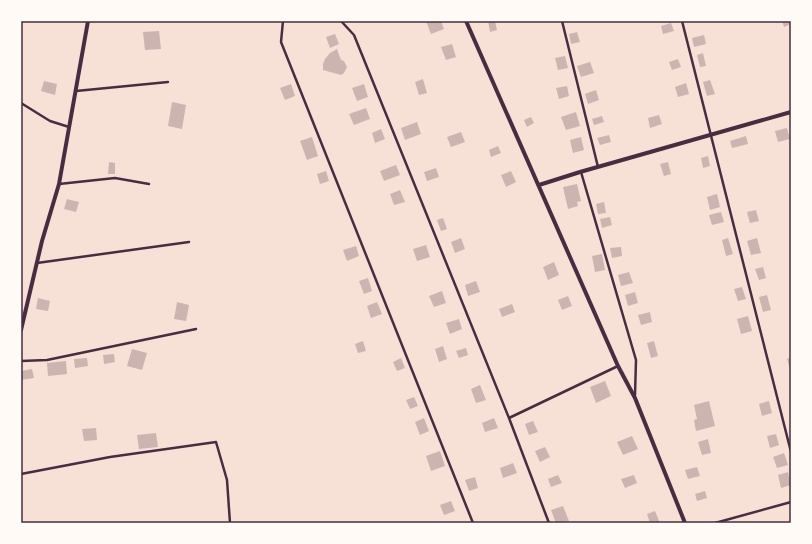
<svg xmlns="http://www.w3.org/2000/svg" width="812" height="544" viewBox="0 0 812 544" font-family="'Source Sans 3',sans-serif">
<rect width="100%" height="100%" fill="#f7e1d7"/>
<path fill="#ccb4b1" d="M426 21H441L444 29 431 34Z
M488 21H495L497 30 490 32Z
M782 21H791V24L784 27Z
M671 23 674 31 663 34 661 26Z
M159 31 161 49 145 50 143 32Z
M577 32 580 42 571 44 569 34Z
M335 34 339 44 330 48 326 37Z
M704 35 706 44 694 47 692 38Z
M452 44 456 57 446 60 441 47Z
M337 49 341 60 344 61 347 67 344 73 341 75 323 70V64L325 59 330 53Z
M703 53 706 66 700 67 697 55Z
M565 56 568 68 558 70 555 58Z
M678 59 681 67 672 70 669 62Z
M590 62 594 73 581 77 577 66Z
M423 79 427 93 419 95 415 82Z
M710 80 715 94 707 96 703 82Z
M44 81 57 84 55 95 41 91Z
M686 83 689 94 678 97 675 87Z
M291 84 295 96 285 100 280 88Z
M364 84 368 97 357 101 352 88Z
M567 86 569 96 559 99 556 88Z
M596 90 599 100 588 104 585 94Z
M172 102 186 105 182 129 168 126Z
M366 108 370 119 354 125 349 114Z
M576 112 580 126 566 130 561 117Z
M659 115 662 124 650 128 648 118Z
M602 116 604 122 594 125 592 119Z
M531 117 534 123 527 127 524 120Z
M417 122 421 134 405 140 401 128Z
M787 128 790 139 778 142 775 131Z
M381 129 385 139 375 143 372 133Z
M461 132 465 142 451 147 447 137Z
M609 135 611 142 600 145 597 138Z
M746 136 748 144 732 148 730 141Z
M312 137 318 156 307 160 300 141Z
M581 137 584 150 573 153 570 140Z
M498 146 501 153 491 157 489 150Z
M708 156 710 166 703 168 701 158Z
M109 162 115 163V174H108Z
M668 162 671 174 664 176 660 164Z
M396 165 400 175 384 181 380 171Z
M436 168 439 177 427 181 424 172Z
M326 171 329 181 320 184 317 174Z
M511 171 516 182 506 187 501 175Z
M577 184 581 201 577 202 578 206 568 209 563 187Z
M400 190 405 202 394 205 390 194Z
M717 194 720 207 710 210 707 197Z
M67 199 79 202 76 212 64 209Z
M604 202 606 213 598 214 596 204Z
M756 210 759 221 750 223 747 212Z
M721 212 724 222 712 225 709 215Z
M610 217 612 225 602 228 600 219Z
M443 218 447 229 441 231 437 220Z
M461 238 465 249 455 253 451 242Z
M728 238 733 254 726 256 722 240Z
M757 238 761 253 751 255 747 241Z
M426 245 430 257 417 261 413 249Z
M356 246 359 256 347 261 343 250Z
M621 247 622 256 612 258 610 248Z
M602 254 605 270 595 272 592 256Z
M554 262 559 275 548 280 543 267Z
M763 267 766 278 759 280 755 269Z
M629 272 633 283 621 286 618 275Z
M368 278 372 291 364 294 359 281Z
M476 281 480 292 468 296 465 285Z
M742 287 746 299 738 301 734 289Z
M442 291 446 303 434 307 429 296Z
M635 292 638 303 628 306 625 295Z
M767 295 771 310 763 312 759 297Z
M568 296 572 306 562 310 558 300Z
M38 298 50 301 48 311 36 309Z
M177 302 189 305 186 321 174 319Z
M377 302 382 314 371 318 367 306Z
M512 304 515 312 502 317 499 309Z
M650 312 652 322 641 325 638 315Z
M748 316 752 331 741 334 737 319Z
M459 319 462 329 450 334 446 323Z
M363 341 366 351 358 353 355 344Z
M654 341 658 356 651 358 647 343Z
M443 346 447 359 439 362 435 349Z
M466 348 468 355 459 358 456 351Z
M132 349 147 353 142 370 127 366Z
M114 354 115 362 104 364 103 355Z
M791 357V373L787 359Z
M87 358 88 366 75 368 74 359Z
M401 358 405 368 397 371 393 362Z
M66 361 67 374 48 376 47 363Z
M32 369 34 378 21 380V371Z
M605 381 611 396 596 403 590 387Z
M480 385 486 400 476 403 471 389Z
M414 397 418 406 410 409 406 400Z
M709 401 715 426 696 431 694 420 697 419 694 405Z
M769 401 772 413 762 416 759 404Z
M424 418 429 431 420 435 415 422Z
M494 418 498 428 485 432 482 423Z
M533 421 538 432 529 435 525 424Z
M96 428 97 440 84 441 82 429Z
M156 433 158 447 139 449 137 435Z
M776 434 779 445 770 448 767 436Z
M632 436 638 449 623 455 617 442Z
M708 439 711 453 702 455 698 442Z
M545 447 550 457 540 462 535 451Z
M440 451 445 466 431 471 426 456Z
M784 453 788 465 777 468 773 457Z
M513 463 517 473 503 478 500 468Z
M697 467 700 476 688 479 685 470Z
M788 472 791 485 781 488 778 475Z
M558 475 562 483 551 487 548 479Z
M634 475 637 483 625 488 621 479Z
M475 477 478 488 469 491 465 480Z
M705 491 707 498 697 501 695 494Z
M451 501 455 511 444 515 440 505Z
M563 506 569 521 556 523 551 510Z
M655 511 660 523H650L647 514Z"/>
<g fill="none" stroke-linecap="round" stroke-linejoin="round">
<path stroke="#4a2c40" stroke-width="2.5" d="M283 21 281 42 473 523
M341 21 354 35 509 418 549 523
M562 21 598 167
M682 21 791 452
M21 22 22 21
M76 91 168 82
M21 103 50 121 69 127
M581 172 636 360 635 395
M59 184 115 178 149 184
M37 263 189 242
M21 361 47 360 196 329
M509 418 618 366
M21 474 110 457 216 442 227 480 230 523
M715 523 791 502"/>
<path stroke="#4a2c40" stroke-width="4" d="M466 21 618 366 635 398 685 523
M539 185 580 172 791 112
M21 330 42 241 59 184 88 21"/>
</g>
<rect width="812" height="544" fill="none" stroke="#fffaf5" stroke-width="44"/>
<rect x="22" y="22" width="768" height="500" fill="none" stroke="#4a2c40" stroke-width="1.5"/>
</svg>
